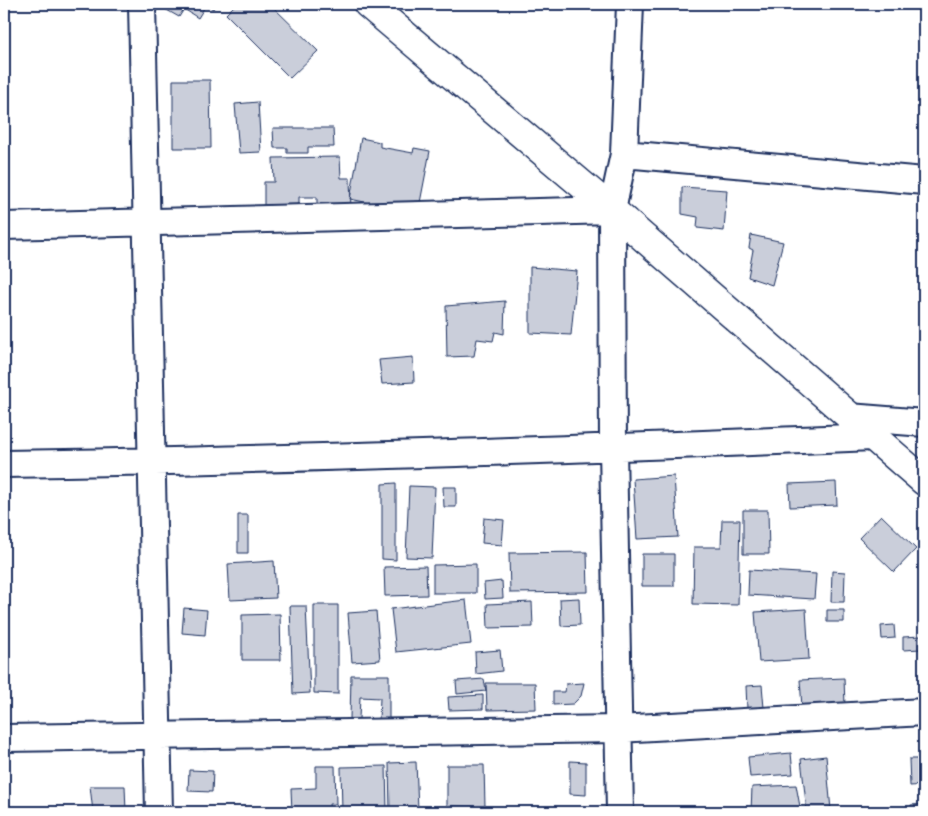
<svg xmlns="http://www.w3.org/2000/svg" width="928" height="816" viewBox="0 0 928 816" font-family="Dekko,sans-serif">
<rect width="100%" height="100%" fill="#fff"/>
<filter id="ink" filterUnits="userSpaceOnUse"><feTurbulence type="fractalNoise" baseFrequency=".02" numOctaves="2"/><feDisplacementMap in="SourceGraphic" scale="10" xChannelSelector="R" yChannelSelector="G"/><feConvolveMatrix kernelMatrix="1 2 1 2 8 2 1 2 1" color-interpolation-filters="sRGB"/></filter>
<g filter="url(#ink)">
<path fill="#caceda" stroke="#1b2f5e" d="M168 4H216L213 9 206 5 198 18 184 9 179 17 165 9Z
M236 4H270L318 51 290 78 226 14Z
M173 80H210L211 148H173Z
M258 102 261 152 239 153 235 104Z
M273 128H333L334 147H308V153H287V148H274Z
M361 138 380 142V147L413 153 414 148 430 151 418 213 350 199Z
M340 157 341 178H350L351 211H317V197H299V211H264V182H274L273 158Z
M682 187 727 190 724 231 697 228 698 217 682 214Z
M751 235 783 242 772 285 748 277 753 250 749 248Z
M530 267 577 271 571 335 530 333Z
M505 301 504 334 495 332 493 341 477 339 474 356 447 357 446 306Z
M413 357 414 382 382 384 379 360Z
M674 476 678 537 637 539 633 479Z
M836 482 837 505 790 507 789 484Z
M396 483V560L382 559V484Z
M409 486 435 487 432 558 406 557Z
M443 487H456V507H444Z
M743 510H768L769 554H743Z
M238 515H248V553H238Z
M881 515 916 549 894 572 859 538Z
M484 518 504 520 502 545 482 543Z
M722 520H740L738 605 693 604 694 547H721Z
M587 552 588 592 510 593 509 553Z
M642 554H674V586H642Z
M274 561 276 598 230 600 228 564Z
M476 564V593H433V565Z
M426 566 427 595 385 596 384 567Z
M749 570 816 574 814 599 748 595Z
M832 571 845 572 844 602H831Z
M502 581 503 598 485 599 484 583Z
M579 598 580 625 561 626 560 599Z
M466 600 471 644 396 652 391 609Z
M532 602 533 627 488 628 487 604Z
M314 605H338V694L314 693Z
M290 606H306L310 693 293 694Z
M184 608 207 610 205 635 182 633Z
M806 609 809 659 759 662 755 612Z
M827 610H844V622H827Z
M376 611 380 660 352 662 348 613Z
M280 614 281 660H242V615Z
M894 625 895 638 882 639 881 626Z
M921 636V649L903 650V637Z
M500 650 502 671 476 674 475 652Z
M351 675H389V719H379L380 698 360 697 359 719H350Z
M844 678 845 706 802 707 800 680Z
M484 679 486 691 457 694 456 681Z
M486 683H535L536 709 487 710Z
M584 683 581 696 573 704 553 705V692H565L566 684Z
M762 685 764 708 747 709 746 686Z
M483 695V709L449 710 448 697Z
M791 753 793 774 750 777 748 757Z
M826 756 831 810 807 812 801 759Z
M909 759H924V785L910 786Z
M570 761 586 762V795L570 794Z
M416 762 418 810 390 811 389 763Z
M447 765H484L485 807 447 806Z
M316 766H335L336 804H329L330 812H292L291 789 316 788Z
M386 766 387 812H342L341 767Z
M189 770 213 771 212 792 188 791Z
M796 785 801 812H751L752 787Z
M90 786H125L126 812H93Z
M924 804V812H911V805Z"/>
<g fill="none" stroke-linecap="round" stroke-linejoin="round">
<defs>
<path id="street" d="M142 4 159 812
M624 154 924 181
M4 226 612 210
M849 417 924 423
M4 464C294 460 584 449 873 437
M4 738 618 729 924 712
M620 812 613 448 612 210 624 154 630 4"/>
<path id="secondary" d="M368 4 612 210 924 481"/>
</defs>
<use href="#street" stroke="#1b2f5e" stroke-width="30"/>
<use href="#secondary" stroke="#1b2f5e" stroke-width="31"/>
<use href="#street" stroke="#fff" stroke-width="26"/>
<use href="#secondary" stroke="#fff" stroke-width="28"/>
</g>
</g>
<rect width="928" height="816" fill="none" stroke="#fff" stroke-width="20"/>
<rect x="10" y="10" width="908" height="796" fill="none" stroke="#1b2f5e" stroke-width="2" filter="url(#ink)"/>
</svg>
